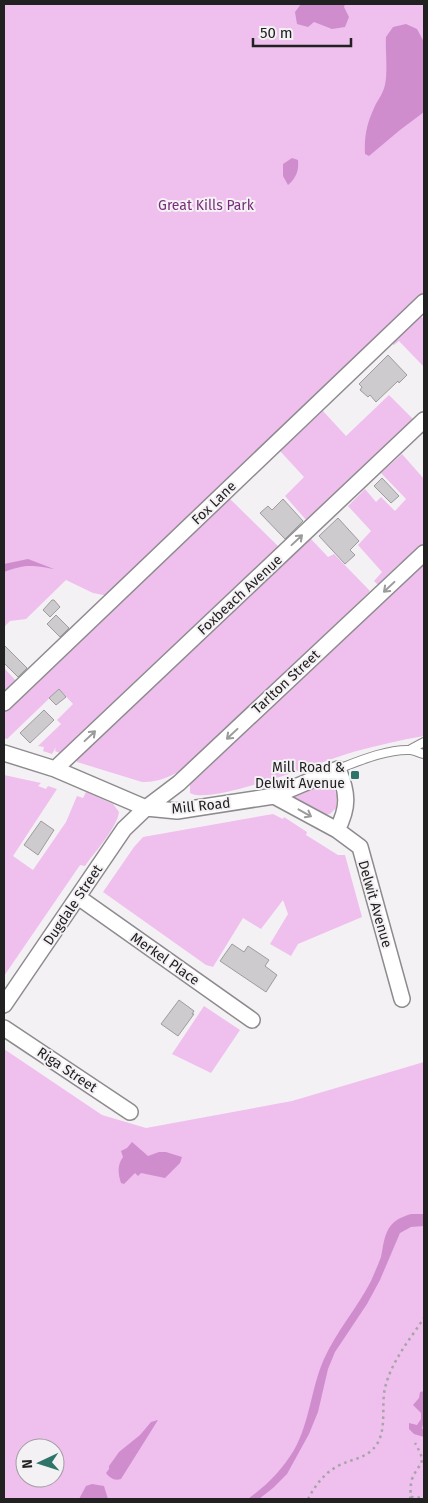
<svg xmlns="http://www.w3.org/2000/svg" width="428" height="1503" viewBox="0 0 428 1503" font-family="'Fira Sans',sans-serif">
<rect width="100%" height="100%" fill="#f4f1f4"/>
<path fill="#efbfee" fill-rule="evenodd" d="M4 4H424V294L108 596 93 593 66 580 26 619 10 621 4 627Z
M420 316 424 319V367L399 341 394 345 390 342Z
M389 395 414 420 307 521 285 496 304 477 280 451 323 411 346 436Z
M402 454 424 479V548L404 567 399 564 378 585 374 581 382 572 358 545 371 531 348 506 365 489 376 502 381 497 395 511 406 499 381 473Z
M229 498 279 547 266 558 267 560 62 754 55 751 56 747 52 754 43 751 44 747 38 746 61 724 57 720 73 704 59 689 7 739 4 738V709L35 685 57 660 73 648 82 635Z
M311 539 328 557 334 554 370 591 357 604 360 608 197 760C180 771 164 783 142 782L77 762 76 758 119 718 121 719 123 717V715L231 610Z
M424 564V736C400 740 376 746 353 752 326 760 210 806 190 793V784L206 770 318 662Z
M4 668 18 683 4 697Z
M4 775 41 783 38 786 46 789 48 786 57 789 13 856 33 870 66 822 77 796 83 798 86 792 113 804 119 812C117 828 94 853 85 866L80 865 4 976Z
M330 784 333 786 337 796 336 808 330 814 325 815 291 800 292 791Z
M273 814 283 819 284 817 307 832 306 835 338 855H345L362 917 298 944 291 956 270 944 288 914 283 900 261 929 243 918 213 967 206 965 103 892 134 847 143 837Z
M204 1006 240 1030 211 1073 172 1054Z
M4 1049 102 1115 146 1128 292 1101 424 1062V1499H4ZM25 1448H55V1478H25Z"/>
<path fill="#cf8dce" d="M301 4H345L344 7 349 17 345 27 332 29 314 22 308 27 297 24 295 12Z
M406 24 417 29 424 42V112L400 130 369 156 365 154C364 137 367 123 374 108 376 102 381 97 383 91 389 78 385 52 386 37L393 27Z
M292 158 298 160C299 171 296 178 288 185L283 176V164Z
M28 559 54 569C32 565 25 564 4 572V564Z
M132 1142 148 1156 159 1152H166L182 1157 180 1163 165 1178 141 1173 138 1176 135 1173 124 1184 121 1183C118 1174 117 1165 123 1157L121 1151 127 1148Z
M411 1214H424V1226L411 1227 400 1233 380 1280 367 1304 335 1352 328 1369 318 1412 309 1434 287 1474 273 1488 259 1499H248C267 1485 282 1470 294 1450 310 1422 311 1388 324 1359 336 1332 357 1308 371 1281 374 1274 378 1265 381 1257 383 1247 384 1236 389 1228 395 1219 402 1217 411 1214Z
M424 1391V1422L422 1428 424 1431V1437L414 1434 409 1429V1423L417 1425 421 1419V1413L413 1405 419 1398 420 1392Z
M158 1420 121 1479C114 1481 110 1478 106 1473L109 1469V1466L119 1452 140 1435 151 1422Z
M92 1484 104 1486 108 1499H79L86 1486Z"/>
<path fill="#cdcbcd" stroke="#9e9b9e" d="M388 355 407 375 399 383 398 381 376 402 370 395 368 397 360 390 362 387 359 384Z
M382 478 399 496 391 503 374 486Z
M283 499 303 521 285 539 260 513 268 506 272 510Z
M338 518 359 541 350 550 355 555 345 564 319 536Z
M52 600H54L60 607 50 617 43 610Z
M56 615 69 628 60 637 47 624Z
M4 645 27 668 18 677 4 663Z
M59 689 66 697 56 705 49 698Z
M44 710 54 720 30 743 20 733Z
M41 821 54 830 38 855 24 845Z
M232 944 244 952 248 946 269 960 265 966 277 975 266 992 220 961Z
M179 1000 194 1011 192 1014H194L178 1036 161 1024Z"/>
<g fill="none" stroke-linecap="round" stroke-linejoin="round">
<defs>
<path id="service" d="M411 749 424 742
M338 769C359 761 387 749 410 750 414 750 419 753 424 754"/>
<path id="minor" d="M4 703 424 302
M4 753 55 769 146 808 177 811 274 796 338 769C348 793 349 807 337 830
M55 769 424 420
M274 796 337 830 360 847 402 999
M78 897 252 1020
M4 1005 124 829 146 808 179 783 424 553
M4 1028 130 1112"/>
</defs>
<use href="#service" stroke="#8e8b8e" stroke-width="10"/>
<use href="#minor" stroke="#8e8b8e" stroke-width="18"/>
<path stroke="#a6a4a6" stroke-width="2.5" stroke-dasharray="2.5 4" stroke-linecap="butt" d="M411 1497 424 1498
M308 1499C315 1486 324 1473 338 1466 353 1458 367 1459 377 1444 387 1428 381 1405 385 1388 391 1362 410 1339 424 1318
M410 1499C411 1493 410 1485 412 1479 420 1460 428 1466 415 1443"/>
<use href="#service" stroke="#fff" stroke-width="8"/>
<use href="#minor" stroke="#fff" stroke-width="15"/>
</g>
<defs><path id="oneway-shaft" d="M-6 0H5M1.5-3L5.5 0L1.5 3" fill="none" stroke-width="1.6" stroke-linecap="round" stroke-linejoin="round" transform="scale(1.25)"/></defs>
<g stroke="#9c9b9b">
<use href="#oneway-shaft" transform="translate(297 540) rotate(-43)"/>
<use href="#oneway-shaft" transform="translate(389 587) rotate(137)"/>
<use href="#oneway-shaft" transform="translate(232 734) rotate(137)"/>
<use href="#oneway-shaft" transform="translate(90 736) rotate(-43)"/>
<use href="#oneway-shaft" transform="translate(305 813) rotate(29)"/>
</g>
<rect fill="#2e7469" stroke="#f4f1f4" stroke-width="2" x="350" y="770" width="10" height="10" rx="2.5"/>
<g text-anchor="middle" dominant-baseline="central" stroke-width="4" stroke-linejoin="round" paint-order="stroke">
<g font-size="14" fill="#792c7b" stroke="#f4f1f4">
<text x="206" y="205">Great Kills Park</text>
</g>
<g font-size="14" fill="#222121" stroke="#f4f1f4">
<text transform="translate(214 503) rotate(-44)">Fox Lane</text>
<text transform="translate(240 595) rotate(-43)">Foxbeach Avenue</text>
<text transform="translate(286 682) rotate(-43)">Tarlton Street</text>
<text transform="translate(201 806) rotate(-6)">Mill Road</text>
<text transform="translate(375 904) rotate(74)">Delwit Avenue</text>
<text transform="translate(73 905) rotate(-56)">Dugdale Street</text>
<text transform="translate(165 959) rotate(35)">Merkel Place</text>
<text transform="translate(67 1070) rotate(34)">Riga Street</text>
</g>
<g font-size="14" fill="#222121" stroke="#f4f1f4" text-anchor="end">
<text x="345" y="767">Mill Road &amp;<tspan x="345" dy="16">Delwit Avenue</tspan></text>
</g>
</g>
<rect width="428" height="1503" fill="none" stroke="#222121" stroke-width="10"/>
<g transform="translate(40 1463) rotate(266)"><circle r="24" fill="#f4f1f4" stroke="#a09ea0"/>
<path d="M0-4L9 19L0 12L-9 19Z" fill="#2e7469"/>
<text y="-8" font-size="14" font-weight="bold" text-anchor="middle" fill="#222121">N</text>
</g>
<path d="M253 38v8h98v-8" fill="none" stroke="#222121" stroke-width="2.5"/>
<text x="260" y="38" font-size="15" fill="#222121" stroke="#f4f1f4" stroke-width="4" paint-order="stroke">50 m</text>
</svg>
